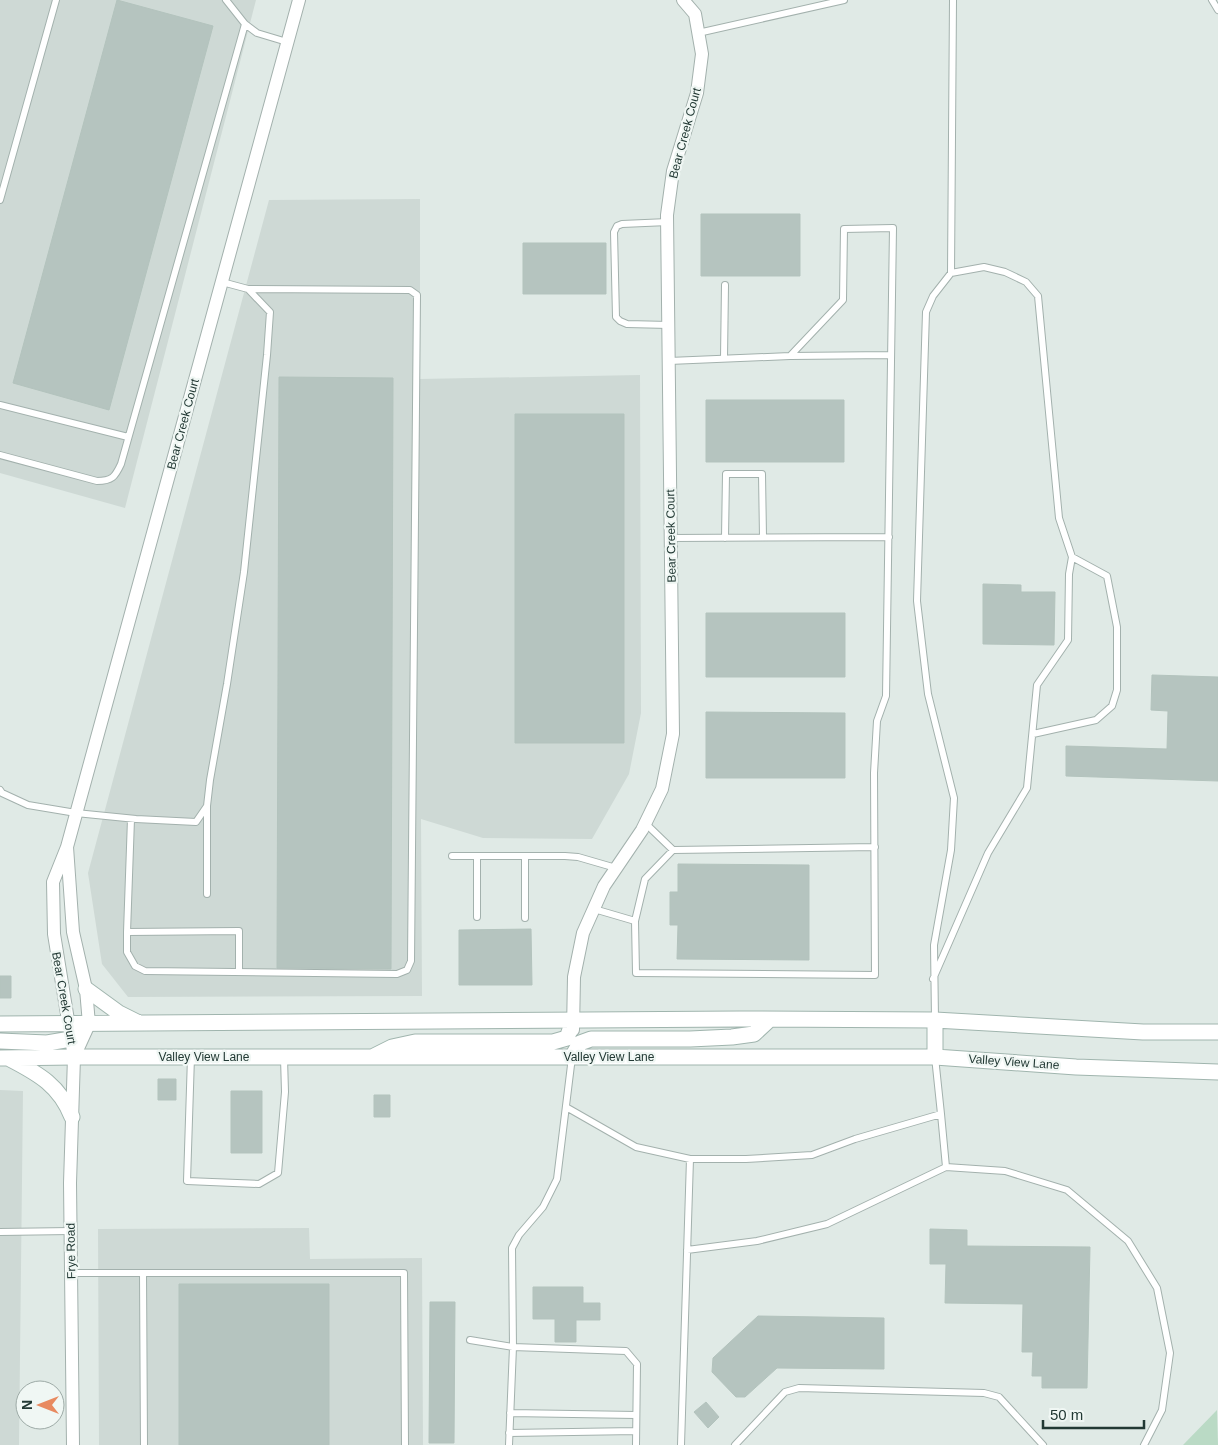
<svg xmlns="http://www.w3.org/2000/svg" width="1218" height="1445" viewBox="0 0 1218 1445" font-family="Helvetica,sans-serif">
<rect width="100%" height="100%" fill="#e0eae6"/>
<path fill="#ced9d5" d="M0 0H256L125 508 0 473Z
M420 199V379L640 375 641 713 629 774 592 839 483 838 421 819 422 996 128 997 102 964 88 873 269 200Z
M0 1090 23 1091 19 1445H0Z
M309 1228 310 1259 422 1258 423 1445H99L98 1229Z"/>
<path fill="#badac5" d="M1217 1410 1218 1445H1183Z"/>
<path fill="#b5c4bf" stroke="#b3c3bd" d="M117 0 213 26 109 410 13 383Z
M701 214H800V276H701Z
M523 243H606V294H523Z
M279 377 393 378 391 969 277 968Z
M706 400H844V462H706Z
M515 414H624V743H515Z
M983 584 1021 585V592H1055L1054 645 983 644Z
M706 613H845V677H706Z
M1152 675 1218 677V781L1066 776V746L1167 749 1168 711 1151 710Z
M706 712 845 713V778H706Z
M678 864 809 865V960L677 959 678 925H670V892H678Z
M531 929 532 985H459V930Z
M0 976H11V998H0Z
M158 1079H176V1100H158Z
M231 1091H262V1153H231Z
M374 1095H390V1117H374Z
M930 1229 967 1230V1246L1090 1247 1087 1388H1042V1376H1032L1033 1352H1022L1023 1304 945 1303 946 1264H930Z
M179 1284H329V1445H179Z
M533 1287H583V1303H600V1320H576V1342H555V1319H533Z
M430 1302H455L454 1443H429Z
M758 1316 884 1318V1369L777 1368 745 1397H736L712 1372 713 1358Z
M706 1402 719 1417 708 1428 694 1412Z"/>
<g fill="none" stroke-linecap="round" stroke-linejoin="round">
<defs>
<path id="lane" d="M226 0 245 24 257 33 287 42
M1212 0 1218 10
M698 33 844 0
M0 200 56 0
M668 222 622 224 617 226 614 232 616 317 620 321 627 324 669 325
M951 273 953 0
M790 356 891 355
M724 358 725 285
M0 405 128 437
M0 455 97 481C112 481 115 477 121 464L245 24
M671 538 889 537
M725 538 726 474H762L763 537
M1033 734 1096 720 1112 706 1117 690V627L1107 576 1072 557
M0 790 2 793 28 805 76 813 136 819 196 822 207 806 210 780 227 684 244 572 267 355 270 312 248 289 222 282
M131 819 127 932V952L135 966 145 971 397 974 407 970 411 961 417 295 410 290 248 289
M673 850 875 847
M452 856H565L578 857 616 868
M477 857V917
M207 894V806
M594 909 635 921 636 973 875 975 874 773 877 721 886 696 893 228 844 229 843 300 790 356 669 361
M525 918V857
M635 921 645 879 673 850 645 823
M127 932 239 931V972
M933 979 988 853 1027 788 1037 685 1068 640 1069 574 1072 557 1059 518 1038 296 1026 282 1005 272 984 267 951 273 933 296 926 312 917 601 928 694 954 798 951 850 934 945 935 1019
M191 1057 187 1181 259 1184 278 1173 285 1092 284 1058
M566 1107 636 1147 690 1159H746L812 1155 855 1139 941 1114 935 1057
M941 1114 946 1167 1005 1171 1067 1190 1128 1241 1157 1288 1170 1353 1162 1410 1144 1445
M0 1232 71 1231
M687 1250 757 1241 827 1224 946 1167
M71 1273H404L405 1445
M143 1273 144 1445
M470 1340 513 1347 626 1351 637 1364 636 1445
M510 1413 636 1415
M509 1433 636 1431
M509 1445 513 1347 512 1248 519 1235 543 1207 557 1179 572 1057
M681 1445 690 1159
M735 1445 785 1392 799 1388 984 1393 999 1397 1043 1445"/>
<path id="street" d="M67 847 73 932 86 989 89 1024 74 1057 54 934 53 882 67 847 299 0
M573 1030 574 977 583 933 604 886 642 830 662 789 673 734 667 215 673 171 697 93 702 54 695 14 683 0
M73 1445 70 1183 74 1057"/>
<path id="secondary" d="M86 989 119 1013 137 1022
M935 1020V1057
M0 1024 740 1019 935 1020 1143 1032H1218
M0 1041 47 1043 71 1039 89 1024
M374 1056 392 1047 415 1042H553L567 1038 573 1021
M572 1057 580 1043 591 1039H690L732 1037 754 1034 769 1020
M0 1058 74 1057H935L1076 1067 1218 1072
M10 1059C39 1074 60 1086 72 1117"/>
</defs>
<use href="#lane" stroke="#a3b1ad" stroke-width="8"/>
<use href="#street" stroke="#a3b1ad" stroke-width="14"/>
<use href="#secondary" stroke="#a0b5ae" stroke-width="17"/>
<use href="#lane" stroke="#fff" stroke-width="6"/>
<use href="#street" stroke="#fff" stroke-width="12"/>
<use href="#secondary" stroke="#fff" stroke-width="15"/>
</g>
<g text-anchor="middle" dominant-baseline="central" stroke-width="4.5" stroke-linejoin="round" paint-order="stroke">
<g font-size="12" fill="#223934" stroke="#f0f7f4">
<text transform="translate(685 133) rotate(-75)">Bear Creek Court</text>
<text transform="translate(183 424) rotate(-75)">Bear Creek Court</text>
<text transform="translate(671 536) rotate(-91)">Bear Creek Court</text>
<text transform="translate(64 998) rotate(80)">Bear Creek Court</text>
<text x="204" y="1057">Valley View Lane</text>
<text x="609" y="1057">Valley View Lane</text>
<text transform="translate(1014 1062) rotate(4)">Valley View Lane</text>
<text transform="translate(71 1251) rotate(-91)">Frye Road</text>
</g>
</g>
<g transform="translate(40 1405) rotate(270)"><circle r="24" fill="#f0f7f4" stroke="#9eaba7"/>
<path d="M0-4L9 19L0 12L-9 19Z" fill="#e88a60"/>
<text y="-8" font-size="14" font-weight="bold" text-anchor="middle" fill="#223934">N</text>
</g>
<path d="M1043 1420v8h101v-8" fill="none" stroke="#223934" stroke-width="2.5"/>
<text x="1050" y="1420" font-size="15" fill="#223934" stroke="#f0f7f4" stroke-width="4" paint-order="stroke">50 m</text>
</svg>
